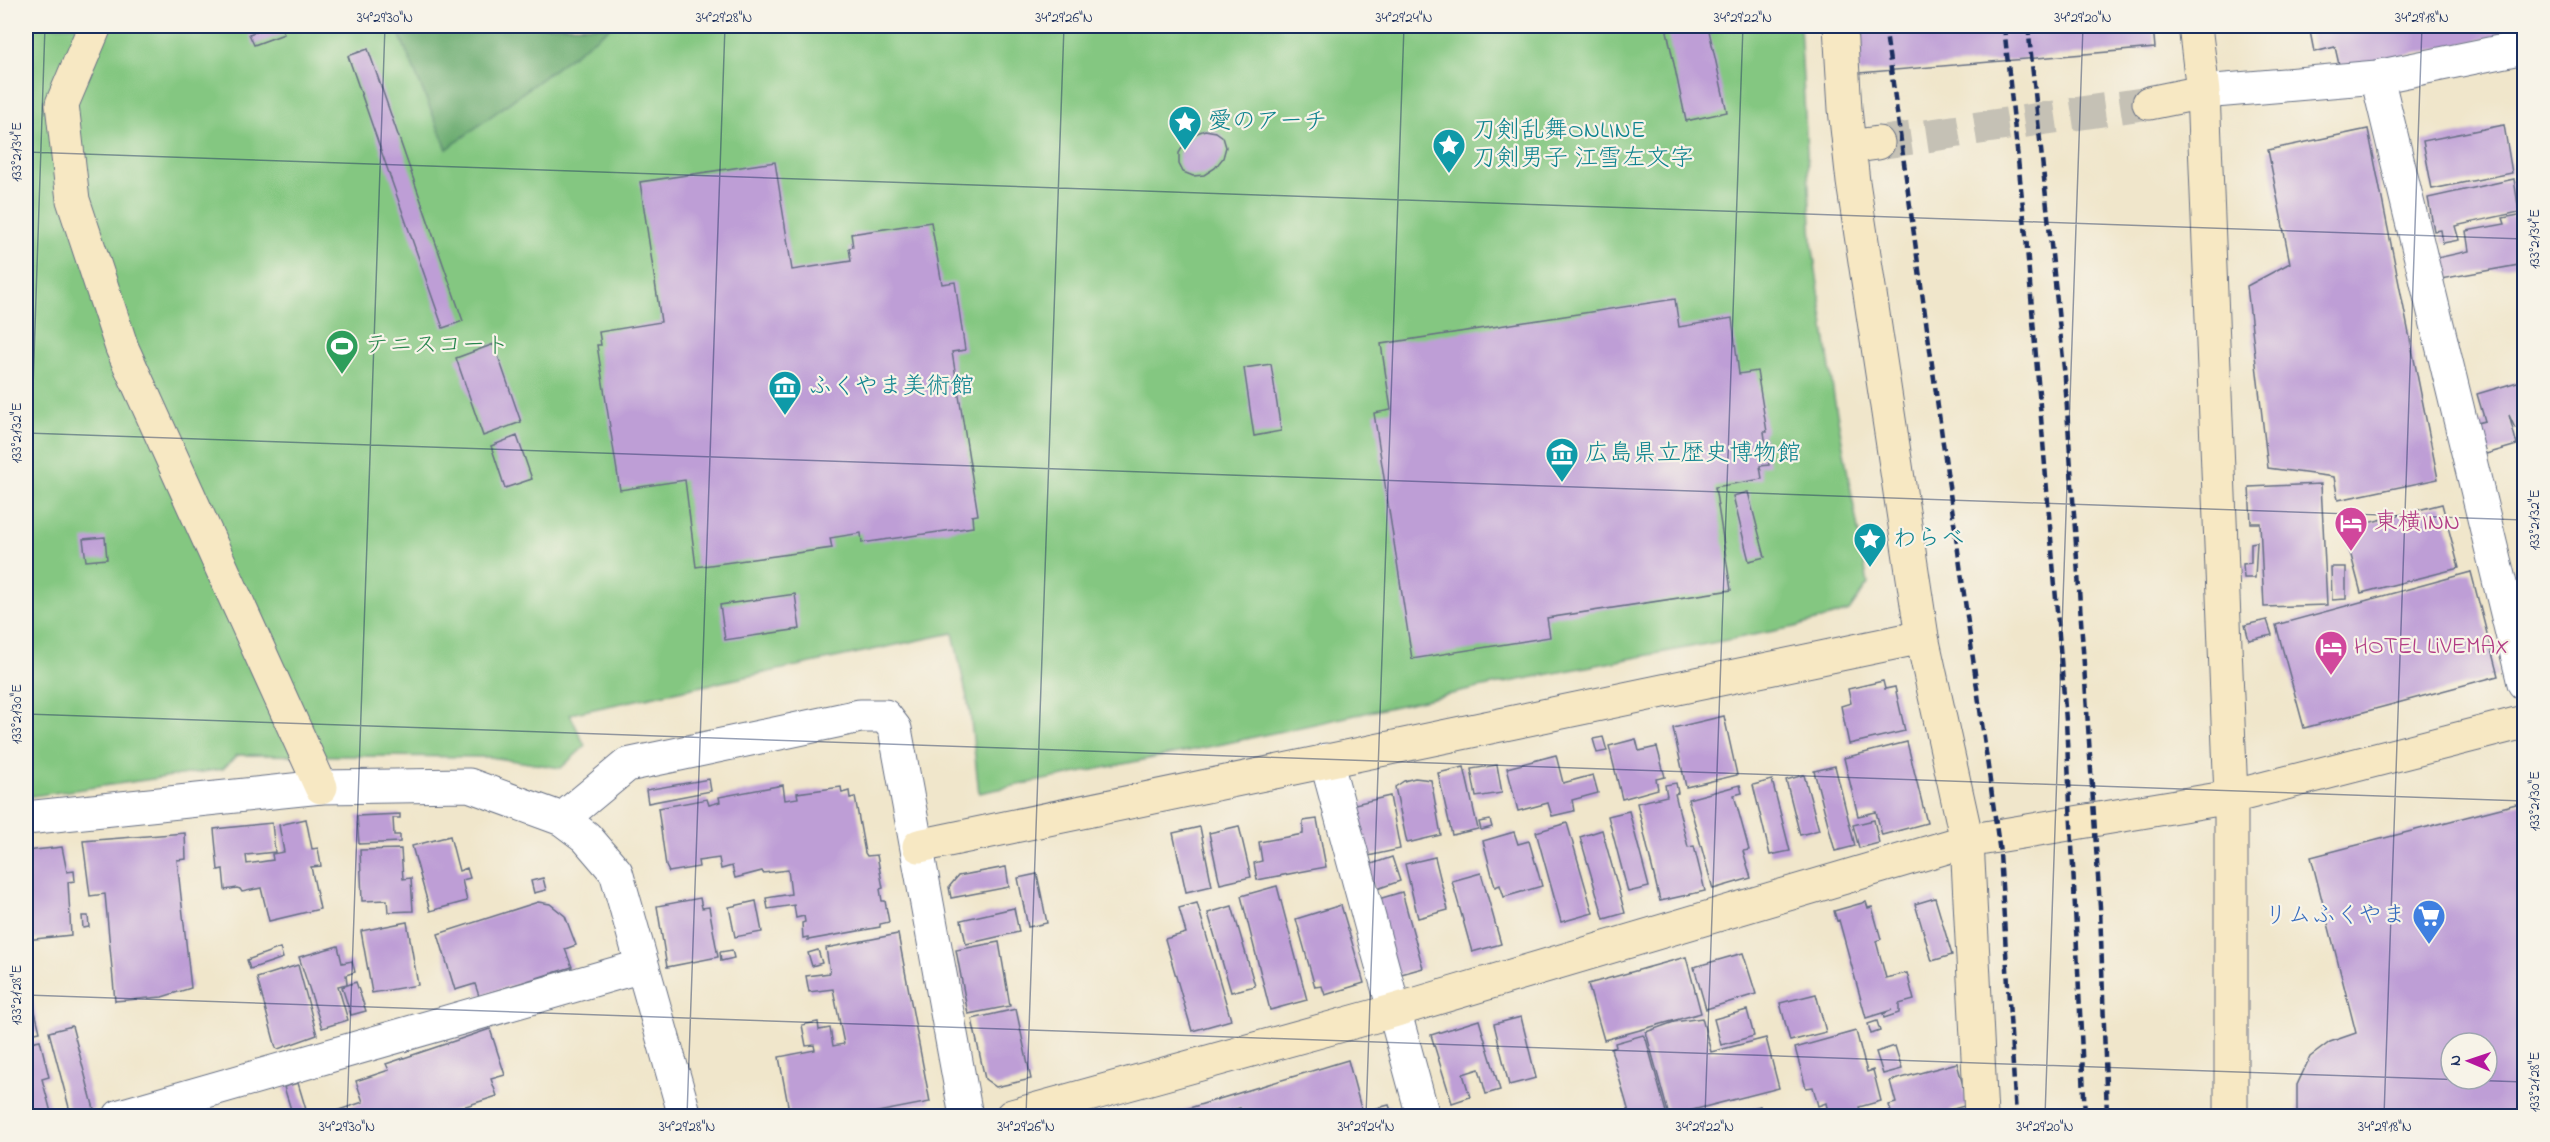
<svg xmlns="http://www.w3.org/2000/svg" width="2550" height="1142" viewBox="0 0 2550 1142" font-family="'Indie Flower','Klee One',sans-serif">
<rect width="100%" height="100%" fill="#f7f3e8"/>
<filter id="ink" filterUnits="userSpaceOnUse"><feTurbulence type="fractalNoise" baseFrequency=".0167" numOctaves="2"/><feDisplacementMap in="SourceGraphic" scale="12" xChannelSelector="R" yChannelSelector="G"/><feConvolveMatrix kernelMatrix="1 2 1 2 8 2 1 2 1" color-interpolation-filters="sRGB"/></filter>
<filter id="wash" filterUnits="userSpaceOnUse"><feTurbulence type="fractalNoise" baseFrequency=".008" numOctaves="4" result="noise"/><feDisplacementMap in="SourceGraphic" scale="24" xChannelSelector="R" yChannelSelector="G"/><feGaussianBlur stdDeviation="1.35" result="paint"/><feColorMatrix in="noise" values="0 0 0 0 0 0 0 0 0 0 0 0 0 0 0 0 0 1.4 0 .05"/><feComposite in="paint" operator="in"/></filter>
<g filter="url(#wash)">
<rect width="100%" height="100%" fill="#f0e6cb"/>
<path fill="#84c781" stroke="#507b70" stroke-width="1.5" d="M26 26H1800L1812 242 1834 397 1868 584 1849 611 1795 627 1488 686 1223 744 979 793 970 712 953 633 570 714 585 746 561 768 490 757 237 755 223 769 26 797Z"/>
<path fill="#6bac6f" stroke="#436e66" stroke-width="1.5" d="M396 26H612L447 149Z"/>
<g id="blocks">
<path fill="#be9ed6" fill-rule="evenodd" d="M272 26H281L284 34 254 45 249 34Z
M1692 26H1708L1727 112 1686 121 1667 31Z
M1856 26H2153L2155 48 1859 73Z
M2309 26H2524V31L2340 69 2335 47 2314 52Z
M368 49 463 321 443 328 348 56Z
M2504 125 2512 173 2432 189 2423 141Z
M2368 129 2438 479 2338 500 2334 477 2268 468 2247 286 2290 263 2268 150Z
M1205 130 1216 132 1223 137 1226 147 1223 158 1215 168 1204 175 1193 176 1183 172 1179 164V153L1185 143 1194 134Z
M775 162 792 270 851 261 849 248 853 247 851 234 931 222 942 284 955 282 965 350 952 352 978 515 972 516 973 527 862 543 861 533 830 538 832 548 696 567 685 480 620 490 597 345H601L599 332 661 322 640 182Z
M2514 179 2519 212 2455 226 2459 240 2443 243 2441 230 2434 231 2428 198Z
M2524 214V264L2441 279 2437 258 2469 251 2466 231 2505 224 2503 218Z
M1675 299 1679 327 1732 318 1739 374 1757 371 1767 432H1764L1769 465 1760 466 1762 479 1715 487 1731 590 1547 618 1550 637 1412 659 1374 413 1391 410 1381 344Z
M494 344 521 422 483 436 456 358Z
M1271 364 1281 431 1254 436 1244 368Z
M2524 380V426L2515 428 2509 415 2517 445 2486 454 2477 423 2485 421 2477 394Z
M517 436 532 479 505 488 491 446Z
M2321 484 2327 605 2264 607 2260 523H2251L2249 487Z
M1748 492 1765 557 1749 561 1733 496Z
M2442 504 2459 568 2361 593 2344 529Z
M105 537 107 559 86 561 83 539Z
M2257 542 2255 578H2244L2243 564 2251 563V543Z
M2331 567H2346V599L2332 600Z
M2471 572 2498 676 2304 728 2276 625Z
M795 594 800 629 725 640 720 605Z
M2267 620 2272 635 2249 640 2245 625Z
M1883 681 1885 689 1895 687 1905 731 1849 744 1841 706 1851 703 1848 689Z
M1724 716 1737 775 1686 787 1673 728Z
M1603 737 1607 751 1597 753 1593 739Z
M1636 739 1639 751 1657 747 1665 777 1656 779 1658 789 1622 799 1609 746Z
M1907 742 1927 823 1882 835 1876 812 1858 816 1844 758Z
M1556 755 1563 783 1593 775 1598 793 1572 800 1574 811 1552 816 1548 803 1518 811 1507 768Z
M1497 765 1502 793 1476 797 1471 769Z
M1835 766 1855 846 1835 851 1814 771Z
M1464 767 1478 829 1452 835 1438 773Z
M1804 775 1819 830 1800 835 1786 780Z
M1415 778 1431 780 1441 835 1407 843 1395 787 1404 781Z
M709 779 711 791 648 803 646 790Z
M1772 780 1790 851 1770 855 1753 785Z
M1676 783 1678 793 1675 794 1688 847 1694 846 1705 891 1660 901 1637 803 1667 796 1665 785Z
M783 785 785 800 798 798 797 793 841 787 842 793 849 791 850 798 855 797 865 853 867 856 877 855 883 888 880 889 882 901H885L889 922 880 924V927L808 940V937L803 938 802 923 805 922 804 916 796 918 794 905 768 909 766 898 791 894 788 870 763 873 762 871 735 878 732 866 721 869 719 858 698 861 699 867 669 872 666 866 658 808 707 799 709 805 720 802 719 797Z
M1740 785 1742 793 1734 795 1749 850 1743 851 1751 878 1713 889 1688 799Z
M1390 796 1400 849 1359 858 1346 806Z
M2524 802V1116H2297V1085L2310 1057 2330 1042 2356 1033 2311 857ZM2451 1043H2487V1079H2451Z
M1629 811 1649 887 1628 892 1608 816Z
M400 814V818H393L394 835H400V842L359 844 357 816Z
M306 819 312 849 318 848 321 866 311 867 320 909 269 921 261 888 242 892 240 889 237 888 225 890 223 869 218 870 214 829 272 823 275 852 246 855 247 864 273 860 272 854 284 852 279 825Z
M1317 819 1326 867 1257 880 1254 863 1262 861 1259 842 1303 834V821Z
M1490 820 1492 827 1481 830 1479 822Z
M1874 820 1879 843 1859 848 1853 825Z
M1567 823 1593 913 1561 922 1536 832Z
M1239 826 1251 877 1220 884 1209 833Z
M1200 827 1212 886 1186 892 1173 833Z
M1602 830 1625 913 1604 919 1580 837Z
M1514 832 1518 844 1529 841 1542 886 1504 897 1500 885 1495 887 1483 841Z
M185 833 186 859 177 860 191 988 162 997 115 1001 105 894 90 896 83 841Z
M450 836 459 871 467 868 470 878 462 880 467 901 430 911 412 846Z
M62 847 67 872 74 871 75 881 68 882 71 935 26 940V851Z
M401 849 403 879 411 878 413 911 388 912 387 900 362 901 360 850Z
M1392 857 1400 881 1374 890 1366 866Z
M1435 857 1448 910 1418 918 1405 864Z
M1006 867 1009 887 951 898 949 887 958 876Z
M1481 873 1501 944 1472 952 1452 881Z
M1037 874 1047 923 1028 927 1018 878Z
M543 878 546 890 534 893 531 881Z
M1277 886 1307 1000 1270 1010 1241 896Z
M1402 892 1423 968 1394 976 1372 901Z
M700 898 702 908 709 907 718 957 667 967 657 906Z
M1935 898 1952 955 1932 961 1915 904Z
M756 901 762 932 735 937 729 907Z
M538 902 550 904 565 916 576 945 565 949 572 967 479 996 475 984 455 990 438 934Z
M1866 902 1868 908 1872 907 1881 939 1876 941 1886 978 1907 973 1914 1000 1899 1004V1013L1884 1018 1883 1014 1892 1010 1866 1018 1839 920 1837 921 1834 911Z
M1197 903 1231 1020 1192 1031 1165 939 1186 933 1179 908Z
M1341 905 1364 983 1325 995 1322 986 1315 987 1296 919Z
M1232 906 1255 986 1231 992 1208 913Z
M1014 908 1019 932 966 944 961 920Z
M82 916H88L89 927 83 928Z
M407 922 418 985 372 993 361 931Z
M898 934 930 1102 857 1116H790L779 1057 815 1050 814 1045 806 1046 802 1025 818 1022 819 1030 830 1028 833 1046 844 1044 833 989 809 992 806 976 830 973 826 948Z
M999 942 1010 1006 968 1014 956 950Z
M338 946 342 963 352 961 355 972 346 975 347 984 338 986 348 1020 322 1028 299 957Z
M280 948 283 958 250 969 247 960Z
M732 950 734 958 721 961 720 952Z
M818 950 822 963 812 966 808 953Z
M1743 953 1756 994 1706 1009 1694 967Z
M1686 957 1701 1013 1604 1040 1588 984Z
M298 965 317 1035 278 1049 276 1048 257 978Z
M356 982 366 1011 351 1015 342 987Z
M26 992 28 1000 32 999 40 1032 26 1035Z
M1816 994 1826 1032 1790 1041 1780 1003Z
M1016 1009 1031 1079 996 1087 985 1079 972 1019Z
M1747 1010 1754 1036 1721 1045 1714 1019Z
M1521 1017 1536 1078 1509 1085 1494 1024Z
M1702 1018 1711 1052 1766 1038 1779 1088 1669 1116 1646 1032 1674 1022Z
M1479 1020 1500 1090 1486 1094 1479 1069 1463 1074 1470 1097 1452 1103 1431 1035Z
M1877 1021 1880 1031 1871 1034 1868 1024Z
M72 1026 94 1109 71 1115 49 1032Z
M490 1029 505 1075 491 1079 497 1096 435 1116H321L363 1102 356 1081 389 1070 386 1064Z
M1856 1031 1867 1072 1873 1070 1881 1101 1859 1107 1862 1116H1829L1826 1103 1818 1106 1813 1087 1806 1088 1795 1048Z
M1643 1035 1646 1039 1667 1116H1630L1611 1049 1616 1047 1615 1043Z
M40 1040 49 1077 42 1079 52 1116H26V1043Z
M1895 1046 1902 1069 1883 1074 1876 1052Z
M1348 1060 1362 1112 1389 1105 1393 1116H1242L1240 1108 1211 1116H1163Z
M1957 1063 1968 1105 1950 1110 1952 1116H1892L1889 1105 1896 1103 1890 1081Z
M298 1083 307 1113 293 1116 284 1087Z
M1760 1106 1763 1116H1727Z"/>
</g>
</g>
<g filter="url(#ink)">
<use href="#blocks" fill-opacity="0" stroke="#666f84" stroke-width="1.5"/>
<g fill="none" stroke-linecap="round" stroke-linejoin="round">
<path stroke="#c5c1b5" stroke-width="33" stroke-dasharray="33 16" stroke-linecap="butt" d="M1878 143 2149 103"/>
<defs>
<path id="street" d="M2377 77 2524 683
M2203 92 2377 77 2524 47
M1326 760 1423 1116
M26 818 321 787 469 785 562 819 586 837 616 872 685 1116
M562 819 627 765 860 716H885L895 729 966 1116
M120 1116 642 966"/>
<path id="secondary" d="M95 26 62 104 73 200 122 348 321 787
M1840 26 1845 109 1853 182 1922 637 1967 841 1981 1116
M2195 26 2203 92 2231 797V1116
M2149 103 2203 92
M1849 147 1878 143
M919 846 1922 637
M1012 1116 1393 1011 1967 841 2231 797 2524 722"/>
</defs>
<use href="#street" stroke="#666f84" stroke-width="35"/>
<use href="#secondary" stroke="#666f84" stroke-width="35"/>
<use href="#street" stroke="#fff" stroke-width="33"/>
<use href="#secondary" stroke="#f7e8c3" stroke-width="33"/>
<path stroke="#1b2f5e" stroke-width="4.5" stroke-dasharray="9 4.5" stroke-linecap="butt" d="M1885 26 2000 853 2016 1116
M2004 26 2026 236 2066 720 2085 1116
M2028 26 2065 378 2100 907 2107 1116"/>
</g>
</g>
<path fill="none" stroke="#1b2f5e" stroke-width="1.5" stroke-opacity="0.45" d="M26 152 2524 239M26 433 2524 520M26 598 45 26M26 714 2524 801M26 995 2524 1082M347 1116 385 26M687 1116 725 26M1026 1116 1064 26M1366 1116 1404 26M1705 1116 1743 26M2045 1116 2083 26M2384 1116 2422 26"/>
<defs>
<symbol id="sight-pin" viewBox="-11 -11 22 30"><path d="M0 17L-7.5 6A9.5 9.5 0 1 1 7.5 6Z" fill="#0f9aa8" stroke="#f7f3e8"/><path d="M0-6L1.8-2.2L6-1.7L2.9 1.2L3.7 5.4L0 3.3L-3.7 5.4L-2.9 1.2L-6-1.7L-1.8-2.2Z" fill="#fff"/></symbol>
<symbol id="stadium-pin" viewBox="-11 -11 22 30"><path d="M0 17L-7.5 6A9.5 9.5 0 1 1 7.5 6Z" fill="#2e9e5b" stroke="#f7f3e8"/><path d="M0-5a6.5 5 0 1 0 0 10a6.5 5 0 1 0 0-10ZM-3.5-1.8h7v3.6h-7Z" fill="#fff"/></symbol>
<symbol id="museum-pin" viewBox="-11 -11 22 30"><path d="M0 17L-7.5 6A9.5 9.5 0 1 1 7.5 6Z" fill="#0f9aa8" stroke="#f7f3e8"/><path d="M0-6L6-3V-2H-6V-3ZM-5-1h2V3h-2ZM-1-1h2V3h-2ZM3-1h2V3H3ZM-6 4H6V6H-6Z" fill="#fff"/></symbol>
<symbol id="hotel-pin" viewBox="-11 -11 22 30"><path d="M0 17L-7.5 6A9.5 9.5 0 1 1 7.5 6Z" fill="#d1479c" stroke="#f7f3e8"/><path d="M-6-4.5h1.5V1H6V5H4.5V3h-9V5H-6ZM-4 0a1.8 1.8 0 1 1 3.6 0ZM.5 0V-2.5h3Q6-2.5 6 0Z" fill="#fff"/></symbol>
<symbol id="supermarket-pin" viewBox="-11 -11 22 30"><path d="M0 17L-7.5 6A9.5 9.5 0 1 1 7.5 6Z" fill="#3f7fe0" stroke="#f7f3e8"/><path d="M-6-5.5h2.5l.6 2H6L4.5 2H-2.5L-4.4-4H-6ZM-1.5 3.2a1.3 1.3 0 1 0 .1 0ZM3 3.2a1.3 1.3 0 1 0 .1 0Z" fill="#fff"/></symbol>
</defs>
<g fill-rule="evenodd">
<use href="#sight-pin" x="1166" y="103" width="38" height="52"/>
<use href="#sight-pin" x="1430" y="126" width="38" height="52"/>
<use href="#stadium-pin" x="323" y="327" width="38" height="52"/>
<use href="#museum-pin" x="766" y="368" width="38" height="52"/>
<use href="#museum-pin" x="1543" y="435" width="38" height="52"/>
<use href="#hotel-pin" x="2332" y="504" width="38" height="52"/>
<use href="#sight-pin" x="1851" y="520" width="38" height="52"/>
<use href="#hotel-pin" x="2312" y="628" width="38" height="52"/>
<use href="#supermarket-pin" x="2410" y="897" width="38" height="52"/>
</g>
<g text-anchor="middle" dominant-baseline="central" stroke-width="4.5" stroke-linejoin="round" paint-order="stroke">
<g font-size="24" fill="#0d838f" stroke="#f7f3e8" text-anchor="start">
<text x="1208" y="122">愛のアーチ</text>
<text x="1472" y="131">刀剣乱舞ONLINE<tspan x="1472" dy="28">刀剣男子 江雪左文字</tspan></text>
<text x="808" y="387">ふくやま美術館</text>
<text x="1585" y="454">広島県立歴史博物館</text>
<text x="1893" y="539">わらべ</text>
</g>
<g font-size="24" fill="#27864d" stroke="#f7f3e8" text-anchor="start">
<text x="365" y="346">テニスコート</text>
</g>
<g font-size="24" fill="#b23c85" stroke="#f7f3e8" text-anchor="start">
<text x="2374" y="523">東横INN</text>
<text x="2354" y="647">HOTEL LiVEMAX</text>
</g>
<g font-size="24" fill="#366cbe" stroke="#f7f3e8" text-anchor="end">
<text x="2406" y="916">リムふくやま</text>
</g>
</g>
<rect width="2550" height="1142" fill="none" stroke="#f7f3e8" stroke-width="66"/>
<g transform="translate(2469 1061) rotate(272)"><circle r="28" fill="#f7f3e8" stroke="#9fa5b1" stroke-width="1.5"/>
<path d="M0-4.5L10 22L0 15L-10 22Z" fill="#b5179e"/>
<text y="-9" font-size="16" font-weight="bold" text-anchor="middle" fill="#1b2f5e">N</text>
</g>
<rect x="33" y="33" width="2484" height="1076" fill="none" stroke="#1b2f5e" stroke-width="2"/>
<g font-size="15" text-anchor="middle" fill="#1b2f5e">
<text x="385" y="22">34°29'30"N</text>
<text x="724" y="22">34°29'28"N</text>
<text x="1064" y="22">34°29'26"N</text>
<text x="1404" y="22">34°29'24"N</text>
<text x="1743" y="22">34°29'22"N</text>
<text x="2083" y="22">34°29'20"N</text>
<text x="2422" y="22">34°29'18"N</text>
<text transform="translate(16 152) rotate(-90)" y="5">133°21'34"E</text>
<text transform="translate(2534 239) rotate(-90)" y="5">133°21'34"E</text>
<text transform="translate(16 433) rotate(-90)" y="5">133°21'32"E</text>
<text transform="translate(2534 520) rotate(-90)" y="5">133°21'32"E</text>
<text transform="translate(16 714) rotate(-90)" y="5">133°21'30"E</text>
<text transform="translate(2534 801) rotate(-90)" y="5">133°21'30"E</text>
<text transform="translate(16 995) rotate(-90)" y="5">133°21'28"E</text>
<text transform="translate(2534 1082) rotate(-90)" y="5">133°21'28"E</text>
<text x="347" y="1131">34°29'30"N</text>
<text x="687" y="1131">34°29'28"N</text>
<text x="1026" y="1131">34°29'26"N</text>
<text x="1366" y="1131">34°29'24"N</text>
<text x="1705" y="1131">34°29'22"N</text>
<text x="2045" y="1131">34°29'20"N</text>
<text x="2385" y="1131">34°29'18"N</text>
</g>
</svg>
